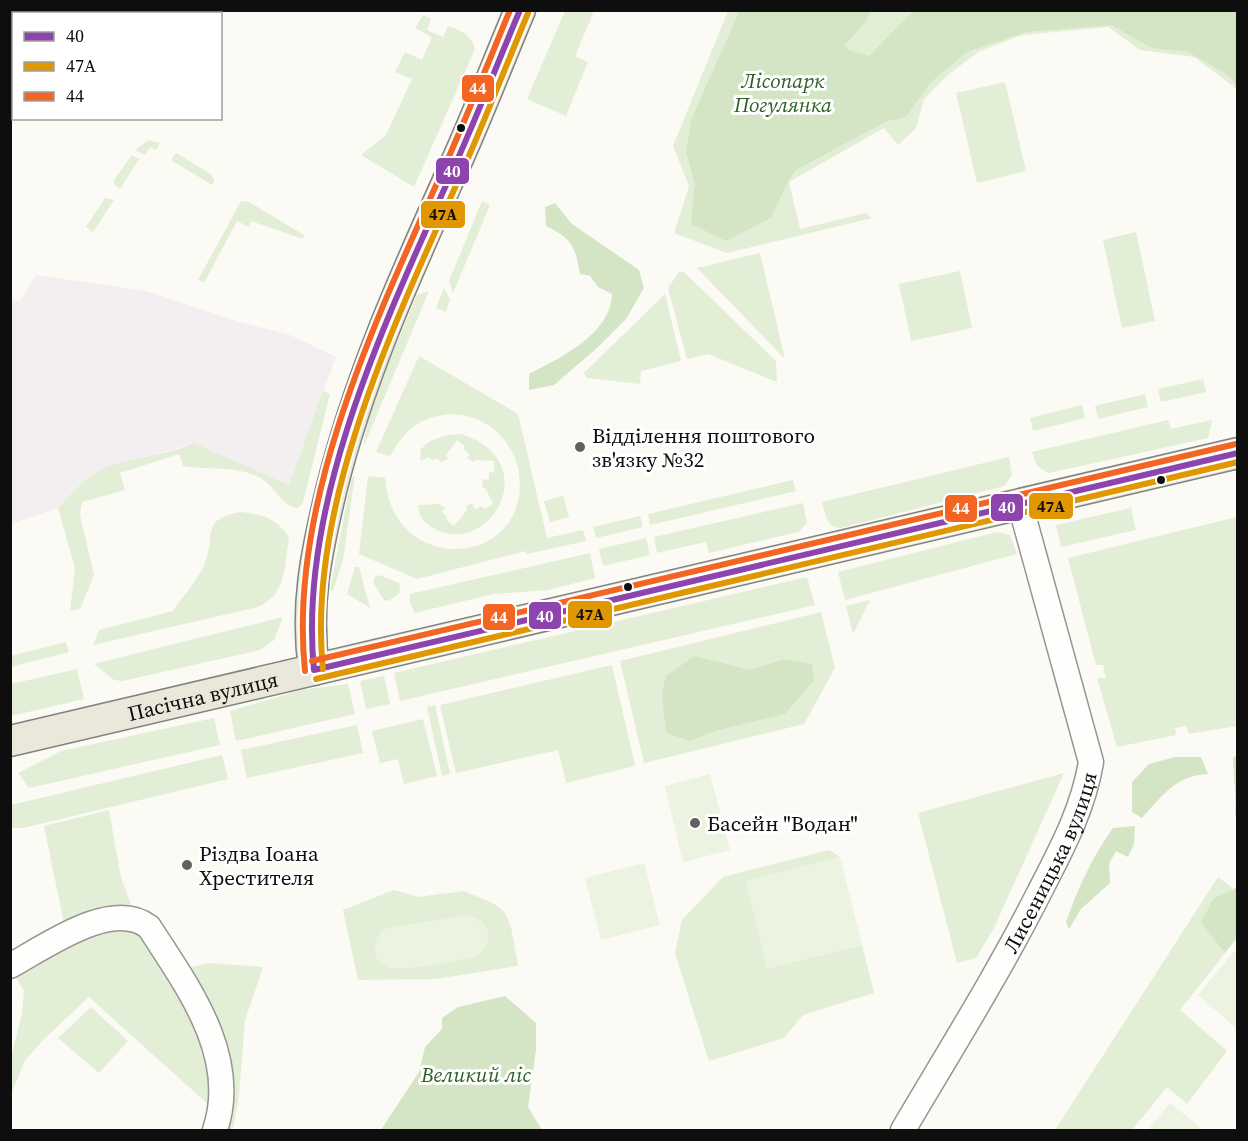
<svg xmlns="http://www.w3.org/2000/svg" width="1248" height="1141" viewBox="0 0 1248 1141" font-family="'Source Serif 4',serif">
<rect width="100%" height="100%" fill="#fbfaf4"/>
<path fill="#f3eef0" d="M36 275 146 291 239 322 290 335 336 357 289 485 194 443 100 470 58 508 11 524V299L20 302Z"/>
<path fill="#e3eed6" d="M565 11H594L575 56 588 62 566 116 527 99Z
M728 11H1237V89L1194 57 1140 50 1108 27 1022 35 980 51 949 74 924 99 916 128 898 145 884 128 789 182 800 229 866 213 872 218 727 253 674 233 689 186 673 146Z
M423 15 431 19 427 30 443 37 448 26C460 30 472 35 475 49L414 187 361 155 386 135 412 79 395 72 405 52 422 60 432 37 415 28Z
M1005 82 1026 171 977 183 956 93Z
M148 140 160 143 156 150 150 147 145 155 135 150Z
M176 153 211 174 214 180 212 185 171 160Z
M132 155 139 159 120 189 114 184V180Z
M105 198 114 200 93 232 86 227Z
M241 201 249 202 304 235 303 239 251 221 249 227 237 221 204 283 198 280Z
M482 201 490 205 453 293 449 281Z
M1136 232 1155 321 1122 328 1103 240Z
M760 253 785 359 697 268Z
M960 271 972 328 911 341 899 284Z
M679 272H684L776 361 777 382 708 354 687 359 668 288Z
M444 288 450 300 446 312 436 308Z
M429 291 363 448 369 409 417 295Z
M665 294 681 361 641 371 640 384 587 378 584 373Z
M419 356 518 414 547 538 583 530 586 541 527 554 525 551 417 579 359 554 368 476 385 478C392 570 508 569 519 496 528 438 468 393 416 425 404 432 397 445 390 456L376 452Z
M1203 379 1206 392 1161 402 1158 389Z
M323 391 330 394 303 502 298 508C283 507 274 486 262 479 237 464 210 471 183 466L179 454 120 473 125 490 82 502 80 515 94 575 80 609 70 611 75 568 58 508C70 496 84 478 100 470 126 458 164 456 194 443L289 485Z
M1145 394 1148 407 1098 419 1095 406Z
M1082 405 1085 418 1033 431 1030 418Z
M1168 420 1171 429 1212 420 1208 438 1049 473C1038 469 1035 463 1032 452Z
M461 434C546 461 490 558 435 529 423 522 420 519 418 505L439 504 445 508 442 512 447 517 446 520 454 526 467 510 466 506 472 503 475 509 482 506 484 509 493 504 486 489 482 487 483 479 489 480V472L494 473V461L476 460 473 462 467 458 470 454 463 449 465 446 457 440 446 455 448 459 441 462 438 458 432 460 428 457 420 461 421 449C432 437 446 435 461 434Z
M1009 457 1012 475 1004 486 841 528C826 527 825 513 822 502Z
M355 475 343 560 333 591 330 590 351 480Z
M793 480 796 491 650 525 648 514Z
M563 496 569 517 550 522 544 501Z
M803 503 807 523 798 532 709 553 706 542 657 553 654 537Z
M1131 508 1136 530 1061 547 1056 525Z
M241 512C262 514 278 519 289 538 284 566 287 594 258 607L93 645 99 630 173 611C183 596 198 580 205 563 216 535 200 519 241 512Z
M640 516 643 527 596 538 593 527Z
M1237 517V726L1189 734 1186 726 1175 728 1176 735 1117 747 1097 678H1106L1103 665H1096L1068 558Z
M997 532 1010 535 1017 554 845 600 838 572Z
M646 538 650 555 603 566 599 549Z
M590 553 595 578 548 590 493 594 415 613 410 603V594Z
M355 567H359L370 608 347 594Z
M379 575 399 583 400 587 399 594 388 601 384 600 373 582 375 577Z
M807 577 815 605 400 701 394 673Z
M870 600 853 634 846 606Z
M821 612 835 668 804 724 644 763 620 661Z
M283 617 274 640 260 650 122 681 114 680 94 664Z
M66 642 69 652 11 667V656Z
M612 665 635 766 566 783 558 750 456 773 440 705Z
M77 669 84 699 11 716V684Z
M384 676 390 704 366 709 360 681Z
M348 684 355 714 236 741 230 711 301 690Z
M435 705 450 774 442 776 427 707Z
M214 718 220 745 29 788 18 773 61 751Z
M423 719 437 776 404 784 398 759 380 763 372 731Z
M357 725 363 753 247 778 241 750Z
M222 755 228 779 23 828H11V805Z
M1064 773 993 930 976 958 957 963 918 813Z
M109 810 121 878 131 904 64 923 44 826Z
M829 850 840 857 746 881 768 968 862 945 874 993 803 1015 784 1038 709 1061 675 953 682 920 723 877Z
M1218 877 1235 890 1225 953 1180 1010 1227 1051 1187 1104 1167 1087 1132 1130H1055Z
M394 890 418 897 464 891 495 904 505 913 511 927 518 966 436 979 358 980 343 910Z
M134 928 192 1016 207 1071 209 1105 89 997 43 1040 25 1061 11 1094V1058L22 1013 24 990 13 974 89 930Z
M209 963 263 967 245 1020 239 1095 233 1130H224L184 969Z
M91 1007 128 1041 99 1073 58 1038Z"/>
<path fill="#d3e5c5" d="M740 10 871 11 864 24 845 45 850 51 869 56 913 11H1237V86L1228 75 1188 52 1152 48 1111 25 1026 32 967 52 930 83 906 117 887 121 796 170 788 181 771 218 726 241 691 224 695 184 686 152 691 120Z
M555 203 572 224 639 270 644 288 626 319 597 348 554 385 529 390V374C560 358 611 334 612 294L598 287 590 276 580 274C575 245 572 239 546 226L545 207Z
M694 656 750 670 785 659 812 664 814 680 785 714 715 731 690 741 666 733 662 694 666 676Z
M1237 756H1238L1237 817 1235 814C1237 795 1233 776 1233 757Z
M1175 757H1201L1208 774C1176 775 1162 796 1142 818L1132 812V782L1149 764Z
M1135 826 1134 844 1128 857 1116 851 1109 864 1110 883 1081 909 1069 929 1066 922C1078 888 1092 857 1113 828Z
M1237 884V938L1225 953 1201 922 1214 898 1234 890Z
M505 996 536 1023V1050L528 1107 542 1130H381L419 1072 425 1047 442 1029V1018L458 1007Z"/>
<path fill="#ecf3e0" d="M710 774 730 850 683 862 665 786Z
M840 857 862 945 767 968 746 881Z
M644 863 660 925 601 940 585 878Z
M469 915C478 918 486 923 488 933 489 941 486 949 480 954 472 961 401 971 390 968 370 962 371 939 385 928Z
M1237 948V1029L1198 995Z
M1170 1103 1204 1130H1148Z"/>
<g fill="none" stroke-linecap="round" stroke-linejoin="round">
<defs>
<g id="minor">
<path d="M10 966C45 947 112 898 149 927 187 986 240 1056 215 1130"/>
<path id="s1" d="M903 1130C949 1052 998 974 1039 893 1061 850 1083 810 1091 762L1020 504"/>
</g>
<g id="major">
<path d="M314 670C305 605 316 554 331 491 359 377 407 272 455 165 478 114 498 62 520 10"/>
<path id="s2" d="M10 741 1238 453"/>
</g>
</defs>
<use href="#minor" stroke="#959492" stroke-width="27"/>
<use href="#major" stroke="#82827f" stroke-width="33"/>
<use href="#minor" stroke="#fefefd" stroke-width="24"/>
<use href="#major" stroke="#eae8db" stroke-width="30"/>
<defs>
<path id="bus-1" d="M314 670 1238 453
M314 670C297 502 388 316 455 165 478 114 498 62 520 10"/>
<path id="bus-2" d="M323 669C306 505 396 320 462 172 485 120 506 66 528 13
M316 679 1238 462"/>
<path id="bus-3" d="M312 661 1236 444
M305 671C287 501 379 313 447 161 469 111 489 61 510 10"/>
</defs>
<use href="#bus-1" stroke="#fff" stroke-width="10"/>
<use href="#bus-2" stroke="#fff" stroke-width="10"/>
<use href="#bus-3" stroke="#fff" stroke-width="10"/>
<use href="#bus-1" stroke="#8e44ad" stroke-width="6"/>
<use href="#bus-2" stroke="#e09701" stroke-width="6"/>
<use href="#bus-3" stroke="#f26522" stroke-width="6"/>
</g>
<g fill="#0e0e0e" stroke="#fff" stroke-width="2">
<circle cx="461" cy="128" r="5"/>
<circle cx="1161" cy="480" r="5"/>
<circle cx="628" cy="587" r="5"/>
</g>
<g fill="#61615e" stroke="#fff" stroke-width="2">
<circle cx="580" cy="447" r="6"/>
<circle cx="695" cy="823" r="6"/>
<circle cx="187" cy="865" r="6"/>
</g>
<g text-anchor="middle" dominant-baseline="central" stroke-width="6" stroke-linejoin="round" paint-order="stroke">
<g font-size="21" font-style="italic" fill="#2c6025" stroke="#fff">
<text x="783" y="80">Лісопарк<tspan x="783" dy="24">Погулянка</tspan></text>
<text x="476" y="1074">Великий ліс</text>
</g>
<g font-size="21" fill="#0e0e0e" stroke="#fff" text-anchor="start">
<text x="592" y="435">Відділення поштового<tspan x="592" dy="24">зв'язку №32</tspan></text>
<text x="707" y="823">Басейн "Водан"</text>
<text x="199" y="853">Різдва Іоана<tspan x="199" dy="24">Хрестителя</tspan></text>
</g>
<g font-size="21" fill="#0e0e0e" stroke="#fff">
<text stroke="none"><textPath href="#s2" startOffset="198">Пасічна вулиця</textPath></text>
<text stroke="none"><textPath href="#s1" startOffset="306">Лисеницька вулиця</textPath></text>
</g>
</g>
<g stroke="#fff" stroke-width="2">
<rect x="461" y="74" width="34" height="29" rx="6" fill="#f26522"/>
<rect x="435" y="157" width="35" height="28" rx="6" fill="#8e44ad"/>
<rect x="420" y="200" width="46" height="29" rx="6" fill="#e09701"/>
<rect x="1028" y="492" width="46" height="28" rx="6" fill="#e09701"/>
<rect x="990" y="493" width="34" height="29" rx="6" fill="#8e44ad"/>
<rect x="944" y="494" width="34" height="29" rx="6" fill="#f26522"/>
<rect x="567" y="600" width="46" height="29" rx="6" fill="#e09701"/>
<rect x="528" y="601" width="34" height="29" rx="6" fill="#8e44ad"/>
<rect x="482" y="603" width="34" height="28" rx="6" fill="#f26522"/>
</g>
<g font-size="16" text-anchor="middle" font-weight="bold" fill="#fff">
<text x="478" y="94">44</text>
<text x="452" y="177">40</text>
<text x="1007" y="513">40</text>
<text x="961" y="514">44</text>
<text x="545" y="622">40</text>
<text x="499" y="623">44</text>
</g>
<g font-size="16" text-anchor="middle" font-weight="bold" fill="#111">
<text x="443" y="220">47А</text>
<text x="1051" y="512">47А</text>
<text x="590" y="620">47А</text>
</g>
<rect width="1248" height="1141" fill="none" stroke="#0e0e0e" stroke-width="24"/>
<rect x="12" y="12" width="210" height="108" fill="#ffffff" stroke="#9f9f9f" stroke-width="1.5"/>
<rect x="24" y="32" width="30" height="9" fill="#8e44ad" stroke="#9f9f9f" stroke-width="1.5"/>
<text x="66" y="42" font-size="18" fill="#0e0e0e">40</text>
<rect x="24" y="62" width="30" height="9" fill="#e09701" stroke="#9f9f9f" stroke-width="1.5"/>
<text x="66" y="72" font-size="18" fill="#0e0e0e">47А</text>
<rect x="24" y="92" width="30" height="9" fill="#f26522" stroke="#9f9f9f" stroke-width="1.5"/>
<text x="66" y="102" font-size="18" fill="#0e0e0e">44</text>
</svg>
